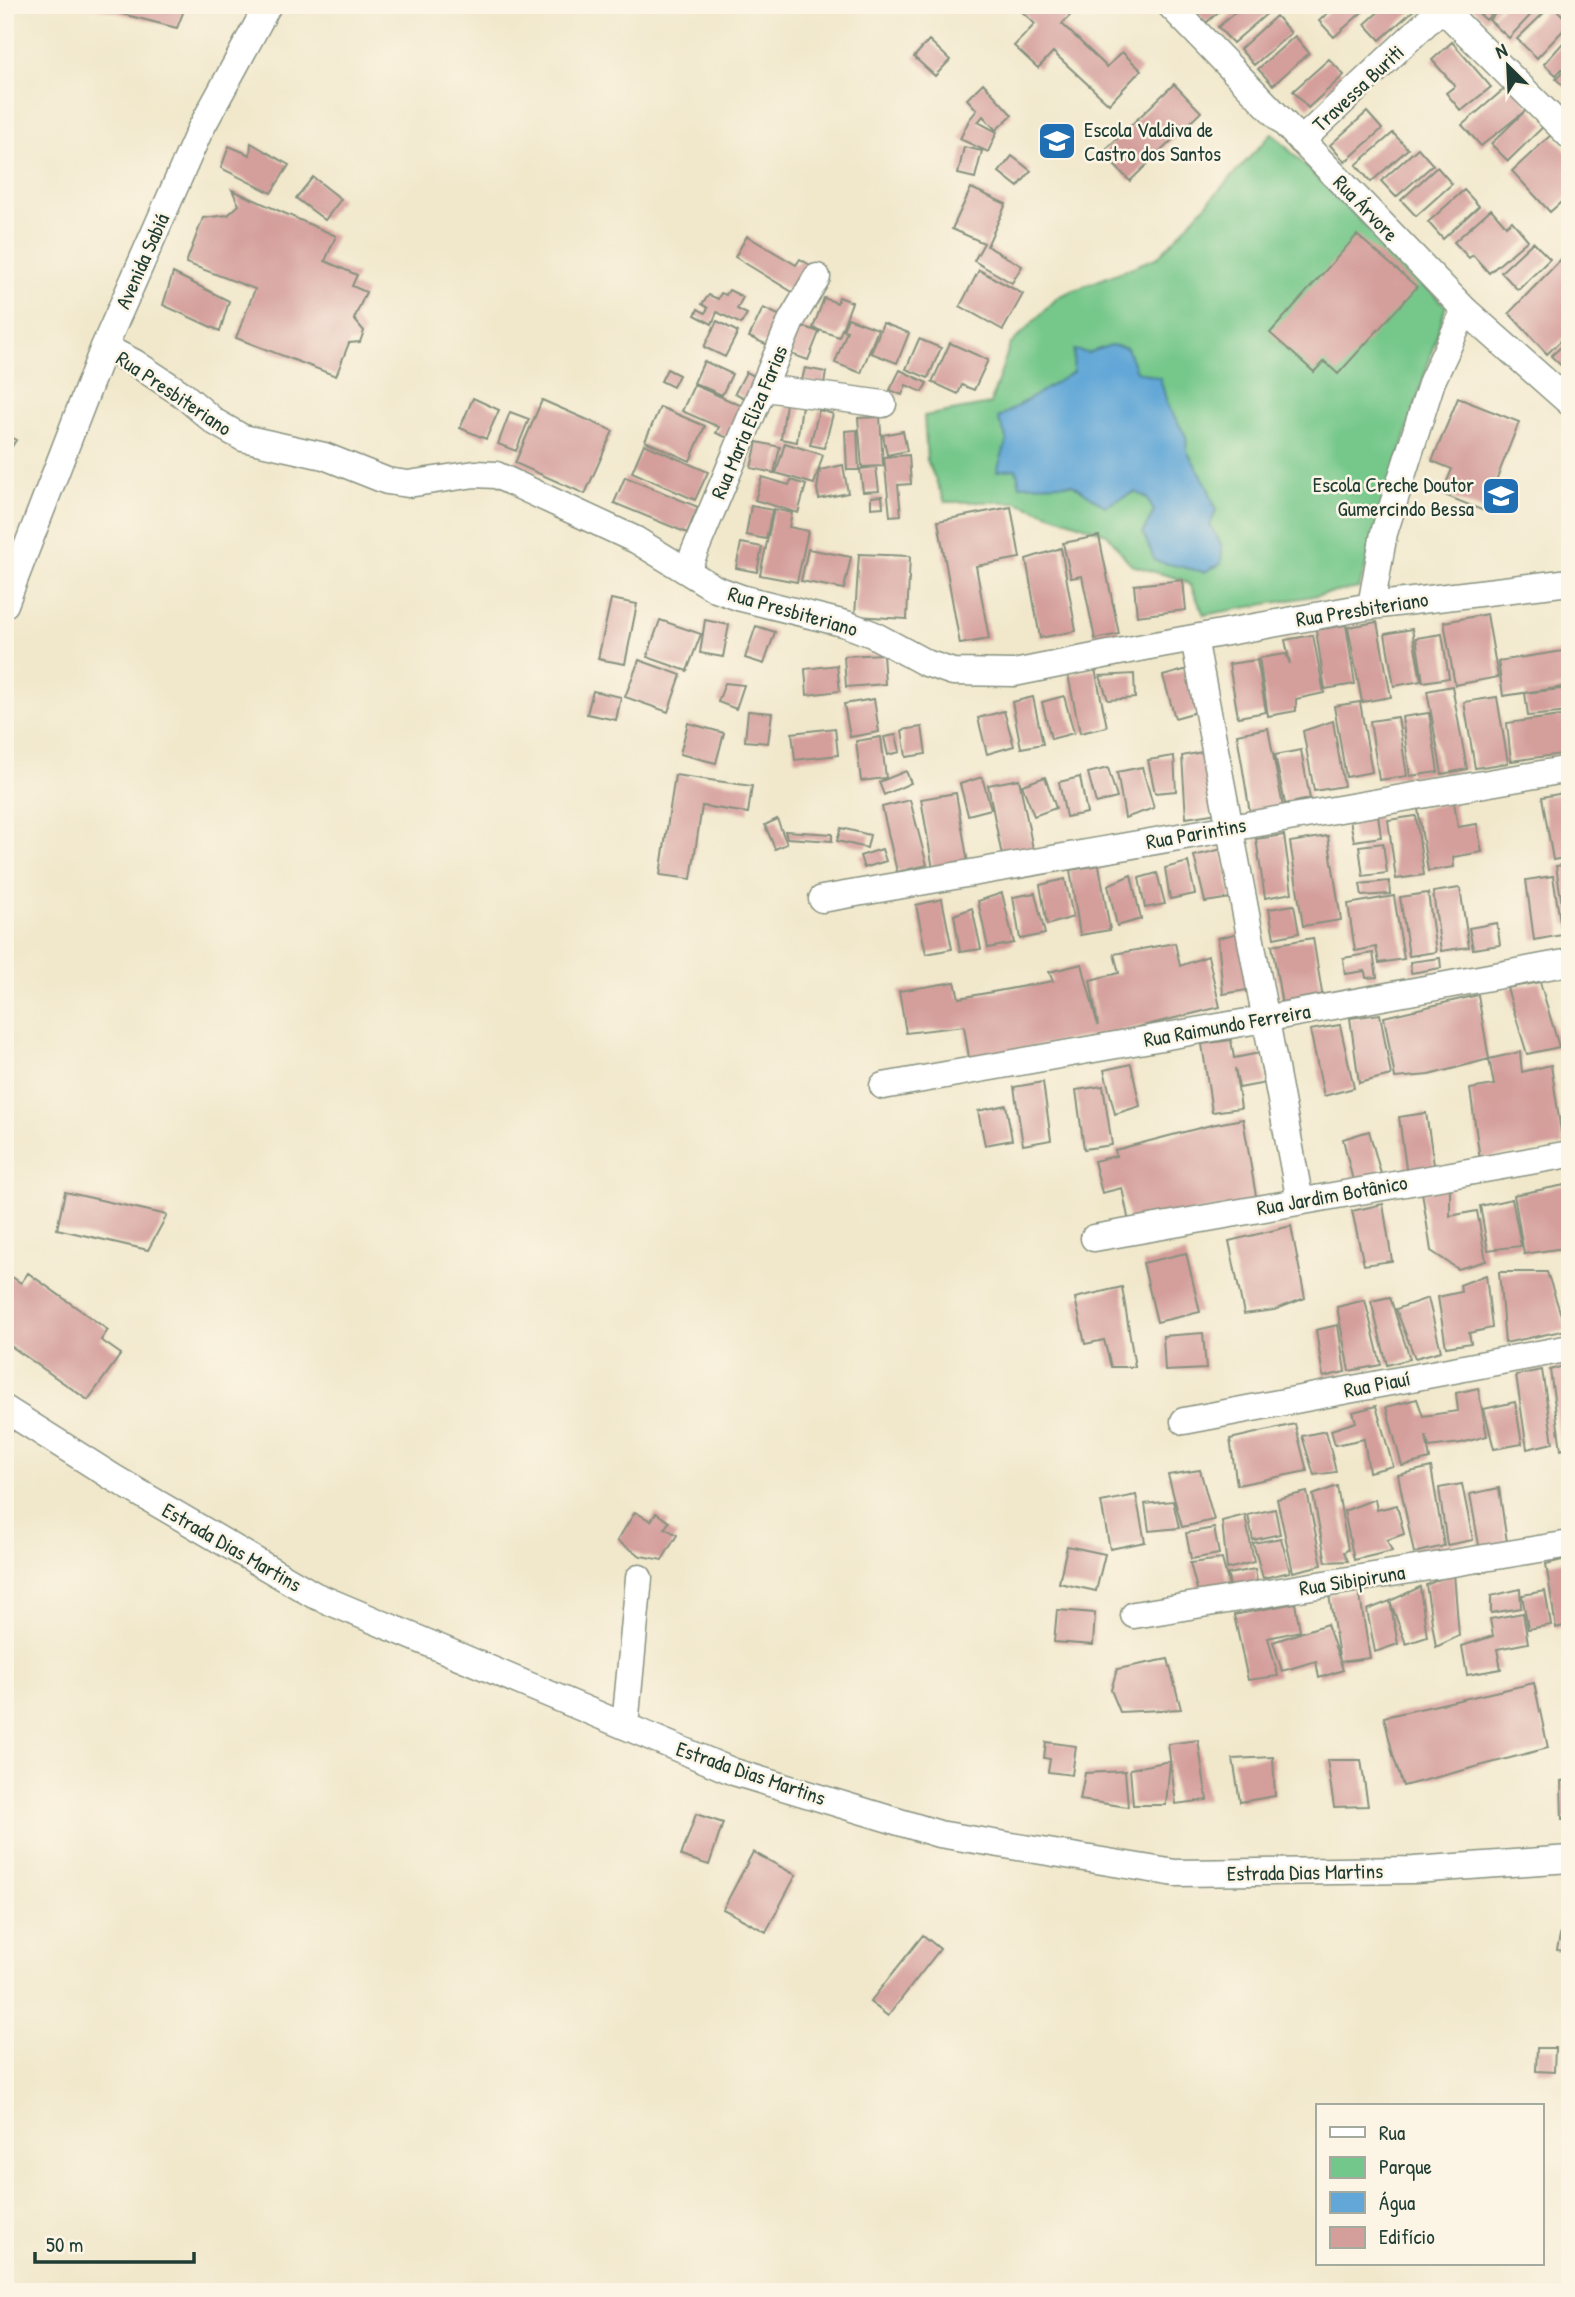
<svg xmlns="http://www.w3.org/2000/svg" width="1575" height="2297" viewBox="0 0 1575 2297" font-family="'Patrick Hand',sans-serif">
<rect width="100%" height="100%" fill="#fcf5e5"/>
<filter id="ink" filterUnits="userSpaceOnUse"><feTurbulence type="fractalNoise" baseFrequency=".0143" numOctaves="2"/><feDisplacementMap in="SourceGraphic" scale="14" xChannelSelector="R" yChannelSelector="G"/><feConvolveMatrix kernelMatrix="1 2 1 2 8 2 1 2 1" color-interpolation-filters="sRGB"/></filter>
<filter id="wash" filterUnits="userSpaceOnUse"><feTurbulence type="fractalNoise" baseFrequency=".00686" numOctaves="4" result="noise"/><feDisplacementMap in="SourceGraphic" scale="28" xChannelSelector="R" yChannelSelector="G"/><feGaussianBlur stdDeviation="1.57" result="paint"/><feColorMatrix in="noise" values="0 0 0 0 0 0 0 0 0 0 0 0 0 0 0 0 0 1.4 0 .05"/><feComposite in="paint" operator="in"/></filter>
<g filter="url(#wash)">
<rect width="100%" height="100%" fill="#f1e8cc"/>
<path fill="#74c78a" stroke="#4a825f" stroke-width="2" d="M1272 133 1446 306 1359 588 1204 615 1191 586 1183 580 1131 565 1107 534 1016 502H945L927 460 924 416 990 404 1010 345 1059 296 1158 257Z"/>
<path fill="#62a7d7" stroke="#407286" stroke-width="2" d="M1111 345 1127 348 1136 371 1160 378 1168 406 1186 436 1187 451 1207 485 1216 511 1210 525 1222 546 1221 564 1204 572 1155 561 1143 533 1154 511 1146 497 1135 492 1105 506 1072 484 1020 485 1016 469 997 471 1007 440 998 418 1073 372 1074 350 1088 353Z"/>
<g id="blocks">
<path fill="#d49e9b" d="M87 5H186L177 28Z
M1015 5H1046L1054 12 1061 5H1080L1062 24 1107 67 1122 52 1141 70 1109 104 1053 52 1038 68 1014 46 1035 24Z
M1190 5H1226L1206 23Z
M1243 5H1265L1270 11 1233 43 1218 27Z
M1336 5H1370L1334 37 1319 21Z
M1386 5H1413L1416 8 1380 40 1365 24Z
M1470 5H1500L1486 20Z
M1504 5H1540L1509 38 1489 20Z
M1552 5 1570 23 1537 58 1517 39Z
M1276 16 1291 33 1254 65 1240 49Z
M1570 35V61L1556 75 1544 64Z
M1295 36 1309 53 1273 85 1258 69Z
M929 40 950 60 935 76 914 57Z
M1452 42 1491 87 1461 111 1446 93 1455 86 1432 60Z
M1329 59 1344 75 1308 108 1293 91Z
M1570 65V92L1556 79Z
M983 83 1012 115 996 130 983 116 978 122 997 132 988 152 960 139 969 120 977 110 967 99Z
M1174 84 1201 112 1130 181 1102 153Z
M1510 84 1545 125 1508 161 1491 144 1525 111 1481 146 1462 125Z
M1367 112 1382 129 1345 162 1330 145Z
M1393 133 1408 149 1371 182 1356 165Z
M1551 135 1570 155V194L1550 212 1512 171Z
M251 143 289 165 271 193 221 168 229 146 250 155Z
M964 147 982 151 975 178 958 174Z
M1418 148 1433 165 1396 197 1381 181Z
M1012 156 1031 171 1018 187 999 172Z
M1437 167 1452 184 1416 216 1401 200Z
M313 177 341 199 325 220 296 198Z
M971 188 1006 204 987 246 1022 266 1012 283 974 261 984 243 952 229Z
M232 190 336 236 325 261 357 275 352 286 366 292 354 319 364 331 360 342 349 343 336 376 236 338 255 289 186 263 203 218 228 215 239 205Z
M1464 190 1479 206 1443 239 1428 222Z
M1491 209 1506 226 1512 221 1528 240 1489 273 1473 255 1469 258 1454 242Z
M1357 235 1417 287 1338 374 1324 361 1314 372 1270 333Z
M747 236 796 265 800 259 810 265 794 293 735 257Z
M1533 242 1550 259 1518 290 1501 272Z
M1566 254 1570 259V332L1547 354 1509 313Z
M979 270 1023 294 1003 330 960 306Z
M173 273 229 301 220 331 163 305Z
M729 290 743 297 737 309 747 314 741 324 717 312 712 324 695 315 698 309 705 313 708 308 702 304 709 295 718 299 721 293 726 295Z
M839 297 852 302 839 337 813 328 824 298 837 303Z
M763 308 781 316 768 345 749 337Z
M848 318 878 329 861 373 835 363 847 331 843 330Z
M717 321 738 332 725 357 704 347Z
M883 323 909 333 897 363 871 353Z
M799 325 819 332 808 360 788 353Z
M919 339 941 348 928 378 906 369Z
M1570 339V374L1551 356Z
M950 343 988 360 974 390 962 385 958 394 932 382Z
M704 361 732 374 722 395 694 383Z
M805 368 826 372 824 384 802 380Z
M667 369 679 375 673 387 661 381Z
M900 370 927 383 922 392 906 385 902 395 890 390Z
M746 372 761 379 750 401 735 393Z
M694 385 747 408 733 440 716 433 719 427 682 411Z
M473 398 499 410 486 439 460 428Z
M1458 398 1519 422 1484 511 1442 494 1452 469 1432 461Z
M542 400 613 431 585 494 515 463Z
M786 403 802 405 797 442 781 439Z
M660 407 705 426 690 461 645 441Z
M819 410 833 414 824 448 810 445Z
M510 412 529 419 516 451 498 444Z
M880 417 883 466 862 467 858 418Z
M857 430 859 470H847L845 431Z
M903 431 907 451 887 455 883 435Z
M5 434 16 440 5 457Z
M757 442 780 447 774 473 751 468Z
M785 443 823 455 814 484 776 473Z
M644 444 708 472 695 500 632 472Z
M909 455 911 484 898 485 901 515 890 516 884 457Z
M843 465 848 493 819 499 817 489 820 470Z
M876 467 879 491 863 492 860 469Z
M625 477 698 507 687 533 614 503Z
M762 477 789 485 791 480 806 485 798 513 755 500Z
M882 496 883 507 871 508V497Z
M751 506 772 510 766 539 746 535Z
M1011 507 1020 558 976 566 989 639 960 644 938 521Z
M774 509 792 513 789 527 808 531 797 582 760 575Z
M1099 536 1119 634 1095 639 1082 576 1071 578 1063 543Z
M741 543 762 547 757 572 736 568Z
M1061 548 1076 631 1040 638 1026 559Z
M808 549 851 557 844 589 801 581Z
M859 554 910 556 907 619 855 616Z
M1183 580 1186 610 1137 616 1134 585Z
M611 599 637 604 625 664 598 659Z
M1487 614 1498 677 1455 685 1444 622Z
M660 620 701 634 687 671 647 657Z
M705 620 729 625 723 657 700 653Z
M1377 622 1391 697 1362 702 1348 627Z
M1346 625 1355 684 1325 689 1316 630Z
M756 626 775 632 764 664 745 658Z
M1412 629 1421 681 1394 686 1385 634Z
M1442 634 1449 678 1423 682 1416 638Z
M1313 635 1324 693 1296 699V711L1268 716 1259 658 1286 654 1290 664 1285 640Z
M1570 650V686L1503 696 1498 661Z
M883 654 885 684 846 687 844 656Z
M639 660 681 675 668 712 625 697Z
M1257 660 1266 712 1238 717 1229 664Z
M837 665 840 691 807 695 805 669Z
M1095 669 1107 727 1080 733 1068 675Z
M1188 669 1200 711 1175 718 1163 676Z
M1134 674 1135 698 1108 700 1100 676Z
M725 683 744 685 736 709 718 702Z
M1452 686 1467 769 1442 774 1427 691Z
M1570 688V712L1528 716 1525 693Z
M593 691 621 697 616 720 587 714Z
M1064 696 1074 733 1051 739 1042 702Z
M1033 697 1043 744 1021 748 1012 702Z
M1497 697 1508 763 1475 768 1464 702Z
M874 699 879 732 850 737 844 704Z
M1360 702 1372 772 1346 777 1334 706Z
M748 711 772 713 768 743 745 741Z
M1004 711 1014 746 987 754 978 718Z
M1429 713 1438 772 1410 776 1402 717Z
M1570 715V753L1511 761 1507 723Z
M1398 717 1407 776 1379 780 1370 721Z
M1333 721 1344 786 1314 791 1303 731Z
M688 723 724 733 716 763 680 754Z
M922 727 926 754 906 757 902 730Z
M835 728 838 755 795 760 792 733Z
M1268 728 1283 807 1250 813 1237 734Z
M896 735 900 752 888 755 884 737Z
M881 737 886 778 861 781 856 741Z
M1301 750 1310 799 1285 804 1275 755Z
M1207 751 1218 813 1186 818 1182 756Z
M1174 756 1176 791 1155 793 1148 760Z
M1142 767 1154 808 1125 818 1117 772Z
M1108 768 1117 798 1096 803 1088 773Z
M906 771 911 783 884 795 879 782Z
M675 775 752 786 748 813 702 806 691 879 660 875Z
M982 777 991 809 968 815 960 784Z
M1045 777 1056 808 1034 816 1022 785Z
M1080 777 1087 813 1066 817 1059 782Z
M1019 779 1034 854 1003 861 988 785Z
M1569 792 1570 857 1553 860 1542 797Z
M956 793 968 863 933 869 921 799Z
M910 800 927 865 897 872 882 807Z
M1454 802 1458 827 1477 824 1482 852 1453 857 1454 867 1428 871 1418 809Z
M1378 815 1381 837 1354 841 1350 820Z
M1416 816 1424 875 1396 879 1388 820Z
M777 819 787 844 775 849 765 825Z
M841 828 870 835 867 848 837 841Z
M785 831 832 834V841L787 838Z
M1284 835 1292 893 1265 898 1256 839Z
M1328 836 1341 920 1303 926 1290 842Z
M1383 843 1387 873 1363 876 1359 846Z
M882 849 886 861 864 868 860 856Z
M1222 849 1231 898 1205 902 1194 856Z
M1188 862 1195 894 1170 899 1165 868Z
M1570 864V924L1565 925 1556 866Z
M1099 865 1110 930 1080 935 1070 870Z
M1157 873 1165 904 1145 908 1139 878Z
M1131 875 1141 919 1117 926 1108 885Z
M1553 876 1562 935 1534 940 1526 880Z
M1065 879 1073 917 1047 925 1040 885Z
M1389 881 1390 894 1362 896 1360 884Z
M1460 888 1469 947 1441 951 1433 892Z
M1002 893 1014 943 988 948 978 901Z
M1035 893 1045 934 1020 939 1013 897Z
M1428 893 1436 952 1409 956 1400 897Z
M1394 896 1404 959 1379 963 1376 947 1355 951 1348 904Z
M942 899 952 949 926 954 916 905Z
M1294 905 1299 933 1274 938 1269 909Z
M972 908 981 949 960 952 954 915Z
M1497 923 1500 945 1473 949 1469 928Z
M1243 932 1253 989 1223 994 1218 938Z
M1313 938 1323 999 1282 1005 1272 945Z
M1175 943 1180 966 1208 956 1220 1007 1130 1029 969 1058 964 1026 906 1033 899 991 955 982 959 998 1053 981 1049 972 1082 964 1098 1026 1090 980 1119 973 1114 954Z
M1373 953 1377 977 1366 978 1365 971 1345 974 1343 958Z
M1440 958 1441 968 1411 973 1410 962Z
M1540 982 1559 1047 1527 1054 1507 988Z
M1478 995 1489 1059 1429 1075 1395 1078 1384 1017Z
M1380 1014 1391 1075 1359 1083 1350 1018Z
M1340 1025 1354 1088 1324 1096 1310 1030Z
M1231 1040 1234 1058 1260 1053 1266 1083 1239 1088 1235 1068 1241 1108 1212 1112 1202 1044Z
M1520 1052 1522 1072 1551 1065 1563 1145 1480 1159 1470 1089 1494 1085 1489 1059Z
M1131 1064 1140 1106 1115 1114 1104 1070Z
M1043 1082 1051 1140 1023 1145 1014 1087Z
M1103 1086 1112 1145 1084 1149 1076 1090Z
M1006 1105 1012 1140 985 1145 978 1111Z
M1426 1113 1435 1171 1407 1176 1399 1117Z
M1243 1119 1257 1202 1129 1222 1122 1188 1102 1193 1094 1161 1116 1156 1115 1150 1211 1125Z
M1369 1131 1381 1174 1353 1181 1343 1139Z
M1570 1184V1247L1524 1254 1514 1195Z
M1450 1188V1216L1477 1211 1486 1261 1458 1269 1431 1251 1422 1192Z
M65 1192 167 1215 148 1250 57 1229Z
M1512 1199 1521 1246 1488 1250 1480 1206Z
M1383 1204 1392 1261 1364 1265 1352 1211Z
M1291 1226 1305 1298 1274 1310 1244 1314 1229 1241Z
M1186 1253 1200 1312 1157 1322 1143 1263Z
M5 1272 21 1283 28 1273 108 1330 101 1340 121 1354 88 1400 5 1342Z
M1499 1272H1547L1566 1330 1505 1343Z
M1486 1275 1492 1328 1469 1333 1471 1343 1446 1347 1438 1297 1461 1292 1460 1285Z
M1122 1287 1135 1367H1111L1104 1340 1085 1344 1075 1298Z
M1570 1290V1333H1568L1562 1291Z
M1390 1297 1410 1359 1387 1365 1371 1301Z
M1428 1298 1441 1351 1415 1358 1396 1309Z
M1365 1300 1381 1365 1349 1371 1337 1307Z
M1338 1325 1345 1372 1323 1377 1316 1330Z
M1203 1333 1206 1369 1165 1371 1163 1336Z
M1570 1364V1447L1561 1450 1550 1370Z
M1542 1370 1553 1443 1527 1449 1516 1375Z
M1478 1388 1487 1436 1461 1443 1429 1447 1426 1436 1430 1459 1402 1466 1386 1407 1417 1399 1423 1416 1458 1411 1456 1393Z
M1515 1402 1522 1444 1494 1449 1484 1409Z
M1376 1406 1393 1466 1369 1472 1364 1439 1335 1445 1331 1430 1356 1422 1353 1412Z
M1295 1424 1307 1471 1237 1485 1230 1439Z
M1326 1431 1336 1472 1314 1475 1302 1436Z
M1431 1467 1444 1546 1414 1553 1398 1475Z
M1200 1470 1214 1520 1182 1527 1168 1475Z
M1462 1484 1473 1540 1447 1545 1439 1488Z
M1337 1486 1348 1550 1344 1552 1348 1561 1326 1562 1313 1495Z
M1499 1488 1507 1542 1480 1551 1470 1494Z
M1307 1492 1322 1565 1293 1572 1277 1499Z
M1136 1495 1145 1542 1110 1549 1101 1502Z
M1375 1499 1377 1510 1397 1505 1404 1534 1387 1540 1392 1551 1354 1560 1344 1511Z
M1173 1501 1179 1528 1149 1531 1145 1504Z
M1275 1509 1280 1534 1253 1540 1248 1515Z
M635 1512 651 1521 656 1513 669 1522 665 1528 677 1535 662 1560 641 1556 617 1541Z
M1245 1515 1254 1562 1227 1569 1222 1521Z
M1214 1528 1219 1554 1191 1559 1186 1533Z
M1281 1538 1290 1572 1263 1578 1253 1543Z
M1067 1546 1105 1554 1096 1591 1059 1583Z
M1570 1558V1624L1556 1628 1546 1564Z
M1222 1559 1229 1586 1198 1593 1190 1563Z
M1255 1569 1257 1582 1230 1587 1228 1574Z
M1454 1573 1459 1636 1436 1647 1426 1585Z
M1420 1587 1427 1637 1406 1644 1390 1601Z
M1520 1589 1521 1608 1491 1613V1596Z
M1359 1590 1370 1658 1340 1662 1329 1595Z
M1545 1591 1551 1625 1528 1629 1522 1595Z
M1390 1601 1398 1644 1375 1652 1367 1610Z
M1295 1603 1300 1631 1268 1638 1278 1676 1248 1680 1234 1615Z
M1057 1610 1095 1613 1093 1645 1054 1642Z
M1523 1613 1528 1643 1497 1649 1501 1669 1467 1675 1462 1646 1493 1636 1490 1619Z
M1327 1624 1343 1670 1319 1678 1316 1661 1282 1671 1273 1642Z
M1168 1659 1181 1709 1120 1712 1111 1690 1117 1669Z
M1534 1683 1548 1748 1403 1786 1393 1755 1384 1717Z
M1198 1740 1207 1800 1176 1804 1168 1744Z
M1046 1742 1076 1746 1072 1775 1048 1772 1050 1759 1044 1758Z
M1273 1757 1275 1796 1240 1802 1233 1759Z
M1327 1760H1361L1368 1806 1334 1807Z
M1170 1761 1166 1805H1133L1130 1769Z
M1125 1771 1128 1807 1080 1800 1085 1773Z
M1570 1780V1819H1562L1561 1781Z
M696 1814 723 1823 709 1865 681 1856Z
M753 1852 796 1875 766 1932 723 1909Z
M1566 1906 1570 1907V1952L1557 1950Z
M923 1935 940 1949 888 2016 870 2002Z
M1537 2048H1555L1554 2072 1536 2071Z"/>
</g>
</g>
<g filter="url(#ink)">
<use href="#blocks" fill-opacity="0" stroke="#889280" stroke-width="2"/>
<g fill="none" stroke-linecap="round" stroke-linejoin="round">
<defs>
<path id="minor" d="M1170 5 1465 310 1570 403
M1439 5 1570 136
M1301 141 1445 5
M104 347 135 363 182 394 215 422 243 438 324 456 387 481 408 484 475 474 496 475 636 540 716 589 741 598 846 624 872 634 926 663 953 672 1014 673 1144 647 1371 606 1570 582
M765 388 883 404
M687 570 791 321 817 277
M5 604 104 347 199 132 268 5
M1371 606 1384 533 1432 381 1465 310
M1194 638C1231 825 1263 1013 1300 1201
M822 899 1570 769
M883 1086 1264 1019 1570 962
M1094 1238 1570 1154
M5 1409 114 1478 314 1595 734 1772 939 1834 1175 1873 1414 1870 1570 1859
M1184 1421 1570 1348
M1134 1615 1570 1544
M625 1726 639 1578"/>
</defs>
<use href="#minor" stroke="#889280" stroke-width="29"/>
<use href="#minor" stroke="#fff" stroke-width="26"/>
</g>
</g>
<defs>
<symbol id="school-square" viewBox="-11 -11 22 22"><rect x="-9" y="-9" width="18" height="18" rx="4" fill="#1f6fb2" stroke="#fcf5e5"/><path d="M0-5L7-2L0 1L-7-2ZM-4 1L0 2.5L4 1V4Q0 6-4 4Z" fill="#fff"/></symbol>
</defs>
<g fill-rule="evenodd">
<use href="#school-square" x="1035" y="119" width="44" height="44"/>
<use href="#school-square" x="1479" y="474" width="44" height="44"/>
</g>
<g text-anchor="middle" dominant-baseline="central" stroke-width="5" stroke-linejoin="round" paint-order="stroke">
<g font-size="21" fill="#1f3d34" stroke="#fcf5e5">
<text transform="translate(1358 88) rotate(-43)">Travessa Buriti</text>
<text transform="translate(1366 208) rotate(46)">Rua Árvore</text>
<text transform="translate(142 261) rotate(-66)">Avenida Sabiá</text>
<text transform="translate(174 393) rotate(34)">Rua Presbiteriano</text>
<text transform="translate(749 422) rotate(-67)">Rua Maria Eliza Farias</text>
<text transform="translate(1362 609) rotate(-9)">Rua Presbiteriano</text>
<text transform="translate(793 611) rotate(16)">Rua Presbiteriano</text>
<text transform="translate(1196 833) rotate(-10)">Rua Parintins</text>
<text transform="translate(1227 1025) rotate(-10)">Rua Raimundo Ferreira</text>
<text transform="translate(1332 1195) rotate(-10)">Rua Jardim Botânico</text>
<text transform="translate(1377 1384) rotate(-11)">Rua Piauí</text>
<text transform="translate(232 1547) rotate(30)">Estrada Dias Martins</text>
<text transform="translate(1352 1580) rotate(-9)">Rua Sibipiruna</text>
<text transform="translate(751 1773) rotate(19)">Estrada Dias Martins</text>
<text transform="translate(1305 1872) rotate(-1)">Estrada Dias Martins</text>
</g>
<g font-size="21" fill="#1f3d34" stroke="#fcf5e5" text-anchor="start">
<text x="1084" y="129">Escola Valdiva de<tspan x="1084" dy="24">Castro dos Santos</tspan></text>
<text x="1474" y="484" text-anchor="end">Escola Creche Doutor<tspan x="1474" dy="24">Gumercindo Bessa</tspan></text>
</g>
</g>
<rect width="1575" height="2297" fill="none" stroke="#fcf5e5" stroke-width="28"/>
<rect x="1316" y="2104" width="228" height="161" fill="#fcf5e5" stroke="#a4ab9e" stroke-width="2"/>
<rect x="1330" y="2127" width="35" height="10" fill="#ffffff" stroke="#a4ab9e" stroke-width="2"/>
<text x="1379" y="2140" font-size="21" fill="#1f3d34">Rua</text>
<rect x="1330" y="2157" width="35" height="21" fill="#74c78a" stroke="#a4ab9e" stroke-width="2"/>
<text x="1379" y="2174" font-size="21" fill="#1f3d34">Parque</text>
<rect x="1330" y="2192" width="35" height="21" fill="#62a7d7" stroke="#a4ab9e" stroke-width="2"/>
<text x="1379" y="2210" font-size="21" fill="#1f3d34">Água</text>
<rect x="1330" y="2227" width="35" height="21" fill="#d49e9b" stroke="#a4ab9e" stroke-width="2"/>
<text x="1379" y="2244" font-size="21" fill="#1f3d34">Edifício</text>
<g transform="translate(1508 66) rotate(336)" stroke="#fcf5e5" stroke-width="5" paint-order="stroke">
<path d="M0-5L12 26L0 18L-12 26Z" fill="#1f3d34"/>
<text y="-10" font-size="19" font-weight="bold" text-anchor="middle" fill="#1f3d34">N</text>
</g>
<path d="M35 2252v10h159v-10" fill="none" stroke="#1f3d34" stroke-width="3.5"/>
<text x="46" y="2252" font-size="21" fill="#1f3d34" stroke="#fcf5e5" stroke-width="5" paint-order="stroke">50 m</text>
</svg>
